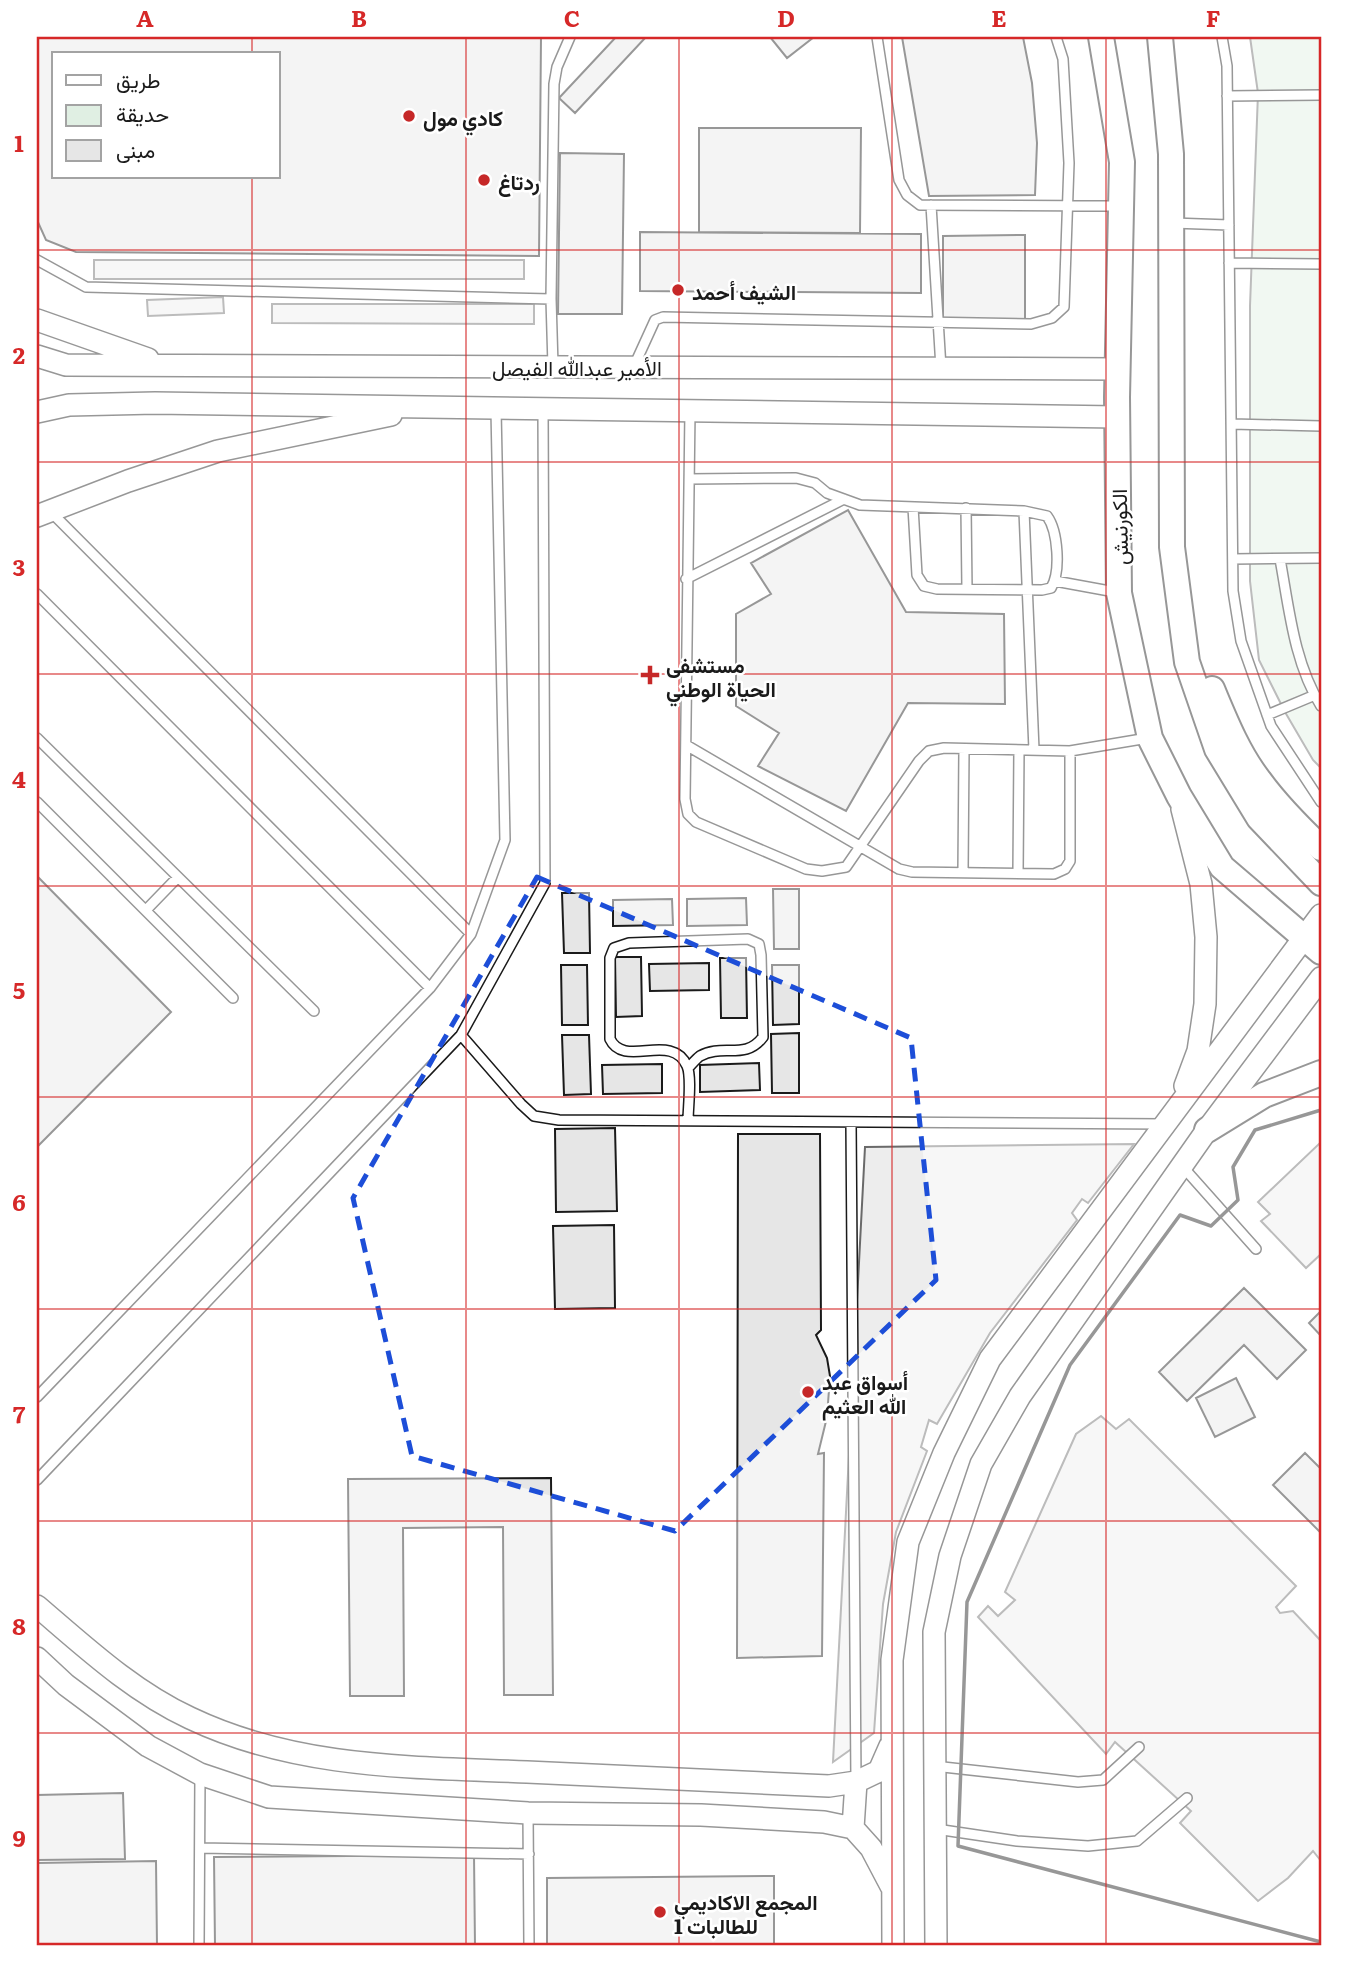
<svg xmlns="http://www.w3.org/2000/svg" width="1358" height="1983" viewBox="0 0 1358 1983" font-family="Literata,Vazirmatn,serif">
<rect width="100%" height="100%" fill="#fff"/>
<path fill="#e0efe3" stroke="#6a6a6a" stroke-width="2" d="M1250 37H1321V768L1313 760 1285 712 1259 660 1250 581V306L1258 93Z"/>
<path fill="#ededed" stroke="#6a6a6a" stroke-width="2" d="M94 260H524V279H94Z
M223 297 224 313 148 316 147 300Z
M272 304H534V324L272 323Z
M1321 1142V1254L1306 1268 1261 1221 1270 1214 1258 1202Z
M1134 1144 1088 1203 1082 1199 1072 1213 1077 1220 990 1333 937 1424 929 1420 921 1447 927 1451 896 1532 883 1604 874 1733 833 1762 865 1147Z
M1101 1416 1116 1429 1129 1419 1296 1586 1276 1607 1280 1613 1293 1611 1321 1641V1861L1313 1851 1288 1878 1258 1901 1180 1823 1191 1811 1115 1742 1106 1754 978 1617 988 1606 998 1616 1015 1600 1005 1592 1076 1434Z"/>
<path fill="#e6e6e6" stroke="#1a1a1a" stroke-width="2" fill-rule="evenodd" d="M37 37H541L539 256 76 252 46 240 37 220ZM54 54H278V177H54Z
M616 37H646L575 113 559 98Z
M770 37H814L787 58Z
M902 37H1023L1032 83 1037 143 1035 195 929 196Z
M699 128H861L860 233 699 232Z
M560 153 624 154 622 314H558Z
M640 232 921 234V293L640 291Z
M1025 235V319H943V236Z
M848 510 906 612 1004 614 1005 704 908 703 846 811 758 766 779 733 736 706V614L771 594 751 563Z
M37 876 171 1012 37 1147Z
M773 889H799V949H774Z
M562 893H589L590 953H564Z
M746 898 747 925 687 926V899Z
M672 899 673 925 613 926V900Z
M615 957H641L642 1016 616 1017Z
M720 958H746L747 1018H721Z
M709 963V990L650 991 649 964Z
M561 965H587L588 1025H562Z
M772 965H799V1024L773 1025Z
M799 1033V1093H772L771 1034Z
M562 1035H589L591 1094 564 1095Z
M759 1063 760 1090 700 1092V1065Z
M662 1064V1093L603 1094 602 1065Z
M615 1128 617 1211 556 1212 555 1129Z
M738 1134H820L821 1330 816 1335 827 1358 830 1376 827 1417 818 1454 824 1453 822 1656 737 1658Z
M614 1225 615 1308 555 1309 553 1226Z
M1244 1288 1306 1350 1277 1379 1244 1345 1187 1401 1159 1372Z
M1321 1311V1336L1309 1323Z
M1236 1378 1255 1417 1215 1437 1196 1398Z
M1305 1453 1321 1469V1533L1273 1485Z
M551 1478 553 1695H504L503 1527 403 1528 404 1696H350L348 1479Z
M123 1793 125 1859 37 1860V1795Z
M474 1855 475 1946H215L214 1857Z
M156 1861 157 1946H37V1863Z
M774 1876V1946H547V1878Z"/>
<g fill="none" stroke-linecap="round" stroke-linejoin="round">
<defs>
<path id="service" d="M877 37 899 180 907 195 920 205 1118 206
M1222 37 1227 66 1233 591 1241 641 1271 726 1321 802
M1227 96 1321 95
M931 205 941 368
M1173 223 1229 225
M37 260 86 287 551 299 553 366
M1229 263 1321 264
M551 299 554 84 557 67 570 37
M634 366 655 320 663 317 1031 324 1052 318 1064 307 1069 163 1063 59 1056 37
M690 411 685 799 688 814 696 822 806 869 822 871 846 867 919 761 929 751 944 748 1070 751 1148 738
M1231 424 1321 426
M689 479 796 478 815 483 827 493 860 505 1024 511 1047 516C1058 531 1061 572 1051 588L1042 590 937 589 924 586 917 575 913 507
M966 508 967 589
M50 511 471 934
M1024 511 1034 750
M1233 559 1321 558
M1280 559C1289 608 1294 663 1321 706
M686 579 844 499
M1055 581 1115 592
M37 594 430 988
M1267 715 1315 695
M37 738 314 1011
M686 745 899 869 912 872 1054 874 1065 869 1070 861V751
M37 802 233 998
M963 872 964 749
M1018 873 1019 750
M147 909 178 877
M461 1035 521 1104 534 1116 559 1120 1163 1124
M688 1121C688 1108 692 1077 687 1066 672 1031 624 1069 610 1039V958L614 948 629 943 748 939 759 944 761 955 763 1037C745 1061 723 1043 700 1056 696 1059 692 1064 688 1068
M851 1122 856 1782
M1183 1167 1256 1249
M37 1397 430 988 471 934 505 840 496 410
M37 1480 461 1035 545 883 543 410
M934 1766 1078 1782 1103 1780 1139 1747
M528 1814 529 1946
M936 1829 1017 1841 1088 1846 1137 1841 1187 1798
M200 1848 529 1854
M199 1946 200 1776"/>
<path id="tertiary" d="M37 320 148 359
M37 356 66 365 1118 369
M37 412 69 405 155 403 1117 417
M37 516 128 481 218 451 391 415
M1182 809 1201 884 1206 937 1205 1004 1198 1051 1185 1086
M37 1606C85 1647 132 1691 190 1718 297 1769 412 1767 527 1772 628 1777 728 1781 829 1786L856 1782 879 1771 890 1746
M37 1658 66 1685 148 1746 200 1774 269 1797 528 1813 701 1815 824 1822 853 1828 871 1848 891 1886
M853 1828 856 1782
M893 1946 892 1660 908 1542 944 1453 990 1359 1321 915
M936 1946 934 1632 950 1556 981 1464 1020 1396 1207 1130 1321 978"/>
<path id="secondary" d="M1101 37 1122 162 1117 397 1119 593 1150 738 1179 796 1222 867 1321 952
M1160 37 1171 154 1172 547 1187 662 1217 749 1259 818 1321 883
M1212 689C1225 720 1238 753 1259 780 1277 805 1299 827 1321 848
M1207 1130 1264 1095 1321 1073"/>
</defs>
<use href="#service" stroke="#1a1a1a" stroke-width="12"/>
<use href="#tertiary" stroke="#1a1a1a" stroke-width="24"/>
<use href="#secondary" stroke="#1a1a1a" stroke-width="28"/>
<use href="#service" stroke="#fff" stroke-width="9"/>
<use href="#tertiary" stroke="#fff" stroke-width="21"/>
<use href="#secondary" stroke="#fff" stroke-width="24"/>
<path stroke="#1a1a1a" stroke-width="3.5" d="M1321 1110 1255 1130 1233 1167 1238 1200 1211 1226 1180 1215 1070 1365 967 1602 958 1846 1321 1942"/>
</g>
<path d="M0 0H1358V1983H0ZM537 877 911 1038 936 1280 675 1531 412 1456 353 1198Z" fill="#fff" fill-opacity=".55" fill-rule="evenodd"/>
<path fill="none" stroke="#1d4ed8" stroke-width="5" stroke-dasharray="14 9" stroke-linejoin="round" d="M537 877 911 1038 936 1280 675 1531 412 1456 353 1198Z"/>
<path fill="none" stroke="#d62828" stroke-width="2" stroke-opacity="0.55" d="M252 37V54M466 37V1946M679 37V1946M892 37V1946M1106 37V1946M252 177V1946M37 250H1321M37 462H1321M37 674H1321M37 886H1321M37 1097H1321M37 1309H1321M37 1521H1321M37 1733H1321"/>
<g fill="#c62828" stroke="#fff" stroke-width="2.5">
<circle cx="409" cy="116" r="7"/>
<circle cx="484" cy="180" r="7"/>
<circle cx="678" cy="290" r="7"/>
<path d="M646.5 664.5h7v7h7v7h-7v7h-7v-7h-7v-7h7z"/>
<circle cx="808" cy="1392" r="7"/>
<circle cx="660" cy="1912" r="7"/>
</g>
<g text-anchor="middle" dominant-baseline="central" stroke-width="5" stroke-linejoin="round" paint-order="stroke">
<g font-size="21" font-weight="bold" fill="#1a1a1a" stroke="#fff" text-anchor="start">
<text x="423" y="116">كادي مول</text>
<text x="498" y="180">ردتاغ</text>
<text x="692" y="290">الشيف أحمد</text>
<text x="666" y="663">مستشفى<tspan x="666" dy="24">الحياة الوطني</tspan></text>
<text x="822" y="1380">أسواق عبد<tspan x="822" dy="24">الله العثيم</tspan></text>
<text x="674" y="1900">المجمع الاكاديمي<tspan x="674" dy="24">1 للطالبات</tspan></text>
</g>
<g font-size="21" fill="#1a1a1a" stroke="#fff">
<text x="577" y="366">الأمير عبدالله الفيصل</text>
<text transform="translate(1118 527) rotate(-91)">الكورنيش</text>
</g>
</g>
<rect width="1358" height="1983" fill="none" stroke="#ffffff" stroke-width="77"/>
<rect x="52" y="52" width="228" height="126" fill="#ffffff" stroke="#a3a3a3" stroke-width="2"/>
<rect x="66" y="75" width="35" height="10" fill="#ffffff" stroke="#a3a3a3" stroke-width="2"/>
<text x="116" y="88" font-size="21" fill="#1a1a1a">طريق</text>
<rect x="66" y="105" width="35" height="21" fill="#e0efe3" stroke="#a3a3a3" stroke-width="2"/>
<text x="116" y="122" font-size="21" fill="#1a1a1a">حديقة</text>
<rect x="66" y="140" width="35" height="21" fill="#e6e6e6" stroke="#a3a3a3" stroke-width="2"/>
<text x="116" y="158" font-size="21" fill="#1a1a1a">مبنى</text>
<rect x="38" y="38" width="1282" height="1906" fill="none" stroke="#d62828" stroke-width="2.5"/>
<g font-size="23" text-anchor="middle" font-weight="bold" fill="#d62828">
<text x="145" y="27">A</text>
<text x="359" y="27">B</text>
<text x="572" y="27">C</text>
<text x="786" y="27">D</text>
<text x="999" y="27">E</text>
<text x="1213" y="27">F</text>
<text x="19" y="152">1</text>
<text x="19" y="364">2</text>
<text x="19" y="576">3</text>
<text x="19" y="788">4</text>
<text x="19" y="999">5</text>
<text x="19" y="1211">6</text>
<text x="19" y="1423">7</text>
<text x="19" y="1635">8</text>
<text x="19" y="1847">9</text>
</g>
</svg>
